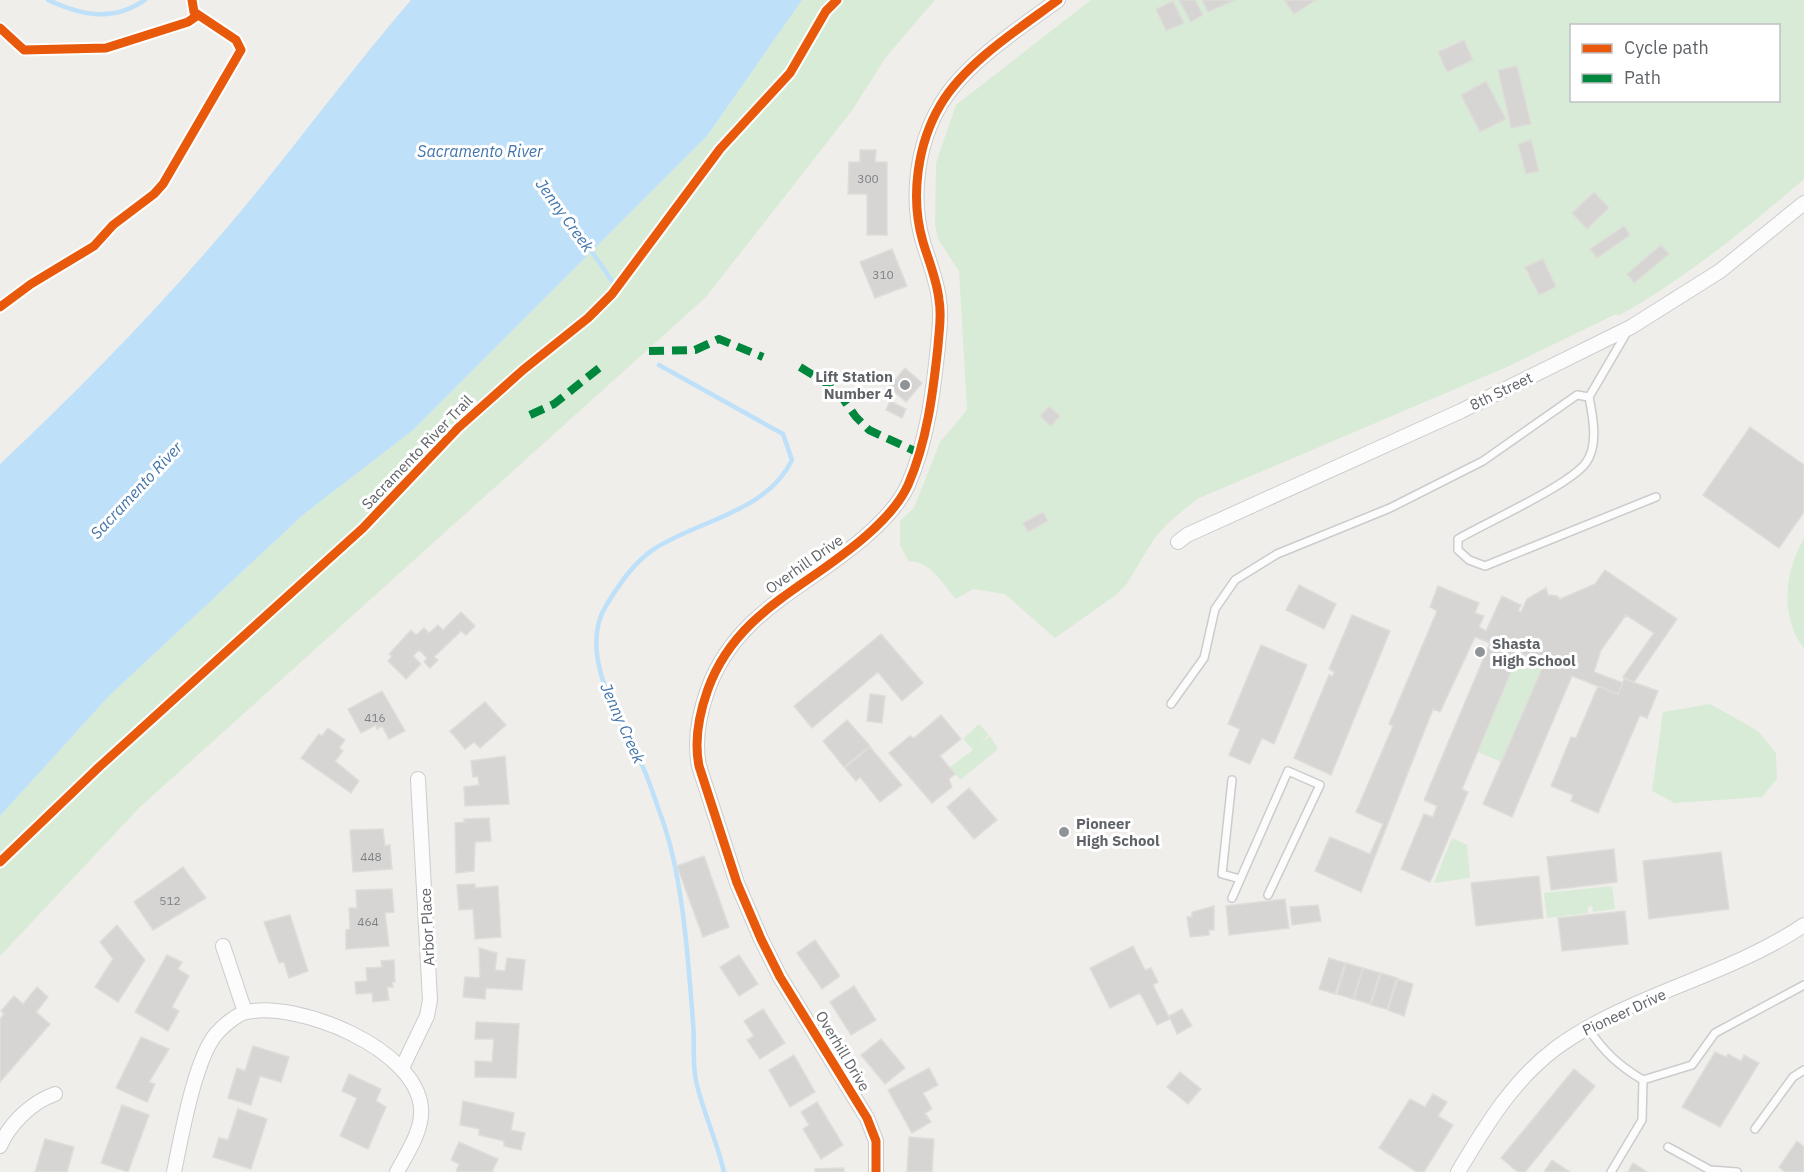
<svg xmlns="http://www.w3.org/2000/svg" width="1804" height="1172" viewBox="0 0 1804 1172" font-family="'IBM Plex Sans',sans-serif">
<rect width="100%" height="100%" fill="#efeeea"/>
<path fill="#d8ebd6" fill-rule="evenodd" d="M802 0H935L886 57 853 109 706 297 139 808 0 956V816L109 696 304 514 412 431 707 136Z
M1091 0H1804V179C1745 230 1686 278 1618 316L1616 314 1509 366 1197 499 1168 523 1154 539 1126 585 1116 595 1055 638 1005 594 973 589 956 599C945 587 928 558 909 562L900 545V521L914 508 940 442 967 410 959 271 938 239 935 223 936 163 956 105ZM1572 26H1778V100H1572Z
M1804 539V648C1780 618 1784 571 1804 539Z
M1519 654 1520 658 1543 668 1501 762 1478 752Z
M1710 704 1758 731 1776 753 1777 779 1762 797 1675 803 1652 791 1663 712Z
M979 724 989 735 978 746 990 736 998 749 960 780 950 767 973 750 963 739Z
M1452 838 1467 845 1470 878 1434 883Z
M1612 886 1615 909 1593 912 1592 906 1588 907V913L1547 918 1544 893Z"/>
<path fill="#bfe0f9" d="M411 0H802L707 136 412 431 304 514 109 696 0 816V464C81 388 158 309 230 224 292 151 348 73 411 0Z"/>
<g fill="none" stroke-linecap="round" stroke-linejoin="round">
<path stroke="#bfe0f9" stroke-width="4.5" d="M48 0C83 16 113 22 145 0
M588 246 617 288
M659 365 783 434 792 460C767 512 699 520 654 549 634 562 619 585 607 604 577 650 617 715 638 757 648 775 654 797 661 816 683 875 688 959 693 1022 695 1041 692 1063 696 1081 703 1112 717 1141 724 1172"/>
</g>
<path fill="#d6d5d3" stroke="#deddd9" stroke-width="1.5" d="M1179 0H1195L1203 15 1191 22Z
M1202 0H1235L1208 12Z
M1284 0H1316L1294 14Z
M1173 1 1184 23 1166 31 1156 9Z
M1464 40 1473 60 1447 72 1438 52Z
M1517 66 1531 124 1511 128 1498 70Z
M1486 81 1506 119 1480 132 1461 95Z
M1531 140 1539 171 1526 174 1518 144Z
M860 150H876L875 162H887V235H867V194H848L849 162H860Z
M1594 192 1609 208 1587 229 1572 213Z
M1624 226 1630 235 1597 258 1590 249Z
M1661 245 1669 254 1634 283 1627 274Z
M892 249 907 286 875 298 860 262Z
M1543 259 1556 287 1539 295 1525 267Z
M905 368 922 383 906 402 889 387Z
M890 401 906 409 902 418 886 410Z
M1049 406 1060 416 1051 426 1040 416Z
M1750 427 1804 465V512L1779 548 1703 495Z
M1043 512 1048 521 1028 532 1023 523Z
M1605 570 1677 619 1634 682 1623 677 1654 633 1626 615 1601 650 1594 672 1623 683 1618 694 1572 676 1512 817 1483 804 1544 664 1519 653 1462 789 1468 792 1430 882 1401 869 1424 814 1433 817 1437 806 1424 800 1490 643 1475 637 1440 712 1433 709 1361 892 1315 871 1330 837 1370 854 1383 824 1356 812 1393 726 1389 724 1437 611 1430 607 1438 586 1479 603 1475 613 1484 616 1479 627 1486 631 1502 596 1521 605 1518 611 1521 612 1527 599 1546 588 1548 595 1557 596 1560 599 1595 584Z
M1299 585 1336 604 1324 629 1286 610Z
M461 612 475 626 466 635 461 631 434 657 438 660 430 668 424 662 427 658 419 650 413 656 421 664 406 679 388 661 392 656 389 654 411 630 416 635 424 628 429 633 438 625 443 630Z
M1352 615 1390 631 1331 775 1294 758 1329 675 1333 676 1334 672 1329 669Z
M881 634 923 683 902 701 878 672 812 728 794 706Z
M1261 645 1307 665 1274 744 1262 738 1250 764 1229 755 1240 729 1228 724Z
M1624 679 1658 691 1647 718 1640 715 1598 813 1571 801 1573 795 1551 786 1571 737 1576 738 1598 686 1618 694Z
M382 691 405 731 389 739 382 726 377 729 376 725 361 733 348 709Z
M870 694 885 696 882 723 867 721Z
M485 702 506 725 480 748 474 742 465 749 450 731Z
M941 715 961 739 940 756 955 774 949 779 952 787 932 803 889 753 910 736 914 738Z
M847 720 870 746 844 767 823 741Z
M328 728 345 740 339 748 343 751 335 761 359 781 351 793 301 758 319 734 322 736Z
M870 747 902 785 880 802 860 777 856 781 845 768Z
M505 756 509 804 465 806 464 787 479 785 478 776 473 777 471 761Z
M969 788 997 820 974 839 947 807Z
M489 818 491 841 475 842 474 871 456 873 455 823 465 822 464 819Z
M383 829 385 846 390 845 392 869 353 872 350 830Z
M1614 849 1617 882 1551 890 1547 857Z
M1721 852 1729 909 1649 919 1643 861Z
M704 856 729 927 703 937 677 866Z
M183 867 206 898 153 930 134 902Z
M1539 876 1543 918 1476 926 1471 883Z
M475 884V888L498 886 501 937 475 939 473 909 459 910 457 885Z
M392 889 394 912 385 913 389 946 346 949V930L350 929 349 908H357L356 890Z
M1285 899 1289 928 1229 935 1226 906Z
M1318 905 1321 921 1292 925 1290 907Z
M1214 906V930H1209V935L1190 937 1187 917H1192V912Z
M1625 911 1628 944 1562 951 1558 918Z
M290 915 308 971 289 978 284 962 279 963 264 922Z
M117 925 145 960 118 1002 95 987 113 959 100 942Z
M815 940 840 976 822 989 797 953Z
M1133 946 1145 970 1151 968 1158 982 1153 985 1170 1019 1157 1025 1140 993 1110 1008 1090 968Z
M479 948 497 953 495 970 505 971 507 958 525 960 522 990 486 988 485 999 463 997 465 977 480 978Z
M167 955 182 962 178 969 189 976 172 1007 179 1011 168 1031 135 1012Z
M739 955 758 984 739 996 720 967Z
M1329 958 1345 963 1335 994 1319 989Z
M394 960 395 982H392L393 987H387L389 1000 373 1002 372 993 356 994 355 982 367 981 366 968 382 967 381 961Z
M1346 963 1363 968 1353 999 1337 994Z
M1363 968 1380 973 1370 1004 1354 999Z
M1381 973 1397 978 1387 1009 1371 1005Z
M1398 979 1413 984 1404 1016 1388 1010Z
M854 986 876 1020 851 1035 830 1002Z
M37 987 48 997 36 1012 50 1024 0 1082V1019L4 1014 1 1011 14 996 23 1004Z
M763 1009 785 1043 760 1059 747 1040 754 1036 744 1021Z
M1182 1009 1192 1026 1177 1034 1169 1016Z
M476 1022 519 1024 516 1078 475 1077V1061L492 1062 494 1039H475Z
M141 1037 169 1049 149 1082 155 1084 147 1102 116 1088Z
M881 1039 905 1068 885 1084 861 1055Z
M253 1046 289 1057 281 1082 260 1076 251 1105 228 1098 237 1068 245 1071Z
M1715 1052 1726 1057 1728 1054 1741 1061 1744 1055 1759 1063 1720 1127 1682 1107Z
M794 1055 815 1092 790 1107 769 1070Z
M929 1068 938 1085 923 1093 932 1109 925 1113 931 1122 912 1133 888 1090Z
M1574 1069 1595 1086 1525 1172H1518L1501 1158Z
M1180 1072 1201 1089 1188 1104 1167 1087Z
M349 1074 381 1089 376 1101 386 1107 368 1149 340 1136 357 1098 342 1091Z
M1433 1094 1447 1102 1438 1116 1453 1125 1424 1172H1417L1379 1148 1410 1099 1425 1107Z
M463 1101 514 1113 511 1130 525 1133 521 1150 504 1146V1141L479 1135V1129L460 1125Z
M817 1102 843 1145 821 1159 803 1129 809 1125 801 1112Z
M122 1105 149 1115 128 1172 101 1163Z
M238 1109 267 1119 251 1169 213 1157 219 1138 228 1140Z
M909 1137 934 1139 932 1172H907Z
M45 1139 74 1147 67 1172H35Z
M1797 1141 1804 1147V1172H1785L1779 1167Z
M459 1142 498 1159 492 1172H456L459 1164 451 1160Z
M1552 1160 1570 1172H1544Z
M1633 1163 1647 1172H1628Z
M844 1168V1172H815V1169Z"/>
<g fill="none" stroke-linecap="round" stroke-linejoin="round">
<defs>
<path id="lane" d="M1589 397 1627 332
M1171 704 1204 658 1215 609 1235 580 1277 554 1390 508 1483 461 1577 395 1589 397C1593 417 1599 447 1585 464 1566 487 1487 522 1458 539V550L1469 560 1485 566 1656 497
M1232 780 1222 874 1240 879
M1232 898 1288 771 1320 785 1268 895
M1588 1028C1603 1051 1619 1066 1643 1080L1642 1120 1611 1172
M1643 1080 1692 1065 1715 1033 1804 985
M1755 1129 1793 1077 1804 1070
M1668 1147 1710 1170 1737 1172"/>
<path id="street" d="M1178 542 1187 535 1461 411 1631 327 1720 271 1804 203
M223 946 245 1012
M402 1068 427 1016 430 1000 418 779
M0 1146C10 1123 32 1102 55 1094
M174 1172C181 1138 195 1057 217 1033 224 1025 237 1014 247 1012 298 1001 416 1048 421 1108 423 1130 407 1153 397 1172
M876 1172V1141L867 1118 780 977 761 939 737 883 699 766C694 741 699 714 708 689 737 610 809 587 867 535 883 521 899 505 908 485 927 442 933 393 938 346 939 330 942 316 939 300 937 280 929 262 923 242 910 198 917 144 941 104 965 63 1020 28 1058 0
M1458 1172C1485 1127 1512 1081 1556 1048 1630 994 1727 977 1804 925"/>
</defs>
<use href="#lane" stroke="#cbcccc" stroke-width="10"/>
<use href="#street" stroke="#cbcccc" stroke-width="16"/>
<use href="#lane" stroke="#fdfcfc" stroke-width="7"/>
<use href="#street" stroke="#fdfcfc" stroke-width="14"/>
<path stroke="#00873e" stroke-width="8" stroke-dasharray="15 8" stroke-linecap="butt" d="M649 351 695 350 719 339 763 357
M800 367 836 389 856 417 869 430 919 453
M530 415 554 404 604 364"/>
<defs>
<path id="cycleway" d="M0 28 24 50 106 48 188 22 198 15
M0 307 31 284 94 246 113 225 154 194 163 184 241 50 236 40 194 12 192 0
M0 862 99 767 363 528 458 428 523 370 588 318 612 294 720 149 790 73 826 11 837 0
M876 1172V1141L867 1118 780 977 761 939 737 883 699 766C694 741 699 714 708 689 737 610 809 587 867 535 883 521 899 505 908 485 927 442 933 393 938 346 939 330 942 316 939 300 937 280 929 262 923 242 910 198 917 144 941 104 965 63 1020 28 1058 0"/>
</defs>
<use href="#cycleway" stroke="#fff" stroke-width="13"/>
<use href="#cycleway" stroke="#e8590c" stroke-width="9"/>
</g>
<g fill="#919496" stroke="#fff" stroke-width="2">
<circle cx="905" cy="385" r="6"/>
<circle cx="1480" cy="652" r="6"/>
<circle cx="1064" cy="832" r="6"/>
</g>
<g text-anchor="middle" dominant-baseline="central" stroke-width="6" stroke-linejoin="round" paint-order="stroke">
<g font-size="12" fill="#7e8184">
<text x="868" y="178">300</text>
<text x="883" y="274">310</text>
<text x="375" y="717">416</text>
<text x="371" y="856">448</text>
<text x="170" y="900">512</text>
<text x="368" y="921">464</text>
</g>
<g font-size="15" font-weight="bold" fill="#5f6368" stroke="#fff" text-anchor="start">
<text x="893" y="376" text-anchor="end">Lift Station<tspan x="893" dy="17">Number 4</tspan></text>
<text x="1492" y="643">Shasta<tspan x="1492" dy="17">High School</tspan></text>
<text x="1076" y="823">Pioneer<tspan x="1076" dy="17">High School</tspan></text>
</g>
<g font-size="15" fill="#5f6368" stroke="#fff">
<text transform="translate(1501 391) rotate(-26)">8th Street</text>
<text transform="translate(417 452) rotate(-46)">Sacramento River Trail</text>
<text transform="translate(804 564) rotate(-35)">Overhill Drive</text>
<text transform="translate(427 927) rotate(-93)">Arbor Place</text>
<text transform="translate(1624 1012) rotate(-25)">Pioneer Drive</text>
<text transform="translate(843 1051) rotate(59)">Overhill Drive</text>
</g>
<g font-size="16" font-style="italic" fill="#4174aa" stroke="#fff">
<text x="480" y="151">Sacramento River</text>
<text transform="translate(565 215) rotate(54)">Jenny Creek</text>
<text transform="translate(136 490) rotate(-47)">Sacramento River</text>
<text transform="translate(623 723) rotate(66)">Jenny Creek</text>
</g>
</g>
<rect x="1570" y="24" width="210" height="78" fill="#ffffff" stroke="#bfc1c3" stroke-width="1.5"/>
<rect x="1582" y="44" width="30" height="9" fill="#e8590c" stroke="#bfc1c3" stroke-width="1.5"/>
<text x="1624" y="54" font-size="18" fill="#5f6368">Cycle path</text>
<rect x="1582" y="74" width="30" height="9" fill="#00873e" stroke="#bfc1c3" stroke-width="1.5"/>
<text x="1624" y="84" font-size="18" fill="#5f6368">Path</text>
</svg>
